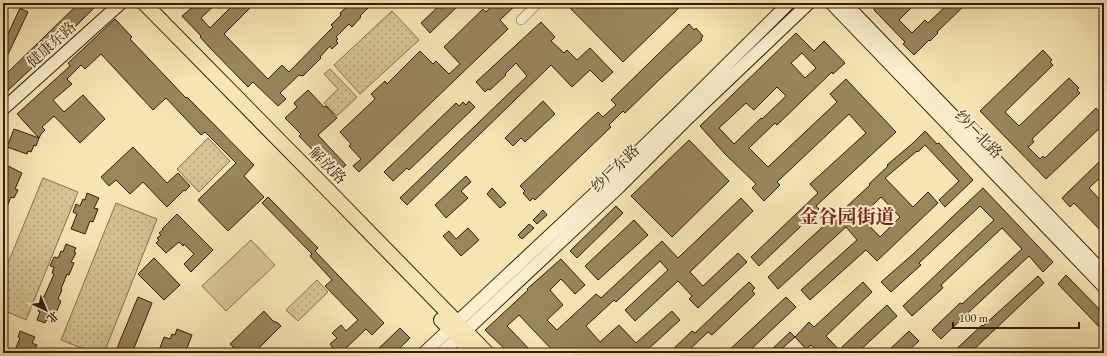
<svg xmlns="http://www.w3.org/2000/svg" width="1107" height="356" viewBox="0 0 1107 356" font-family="'EB Garamond','Noto Serif SC',serif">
<defs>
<pattern id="grass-dots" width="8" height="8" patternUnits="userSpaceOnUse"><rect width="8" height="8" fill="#d6c495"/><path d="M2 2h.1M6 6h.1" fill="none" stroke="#b8a87f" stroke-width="1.8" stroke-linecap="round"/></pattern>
</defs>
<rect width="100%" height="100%" fill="#f7e6b4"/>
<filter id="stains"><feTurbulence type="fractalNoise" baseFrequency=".005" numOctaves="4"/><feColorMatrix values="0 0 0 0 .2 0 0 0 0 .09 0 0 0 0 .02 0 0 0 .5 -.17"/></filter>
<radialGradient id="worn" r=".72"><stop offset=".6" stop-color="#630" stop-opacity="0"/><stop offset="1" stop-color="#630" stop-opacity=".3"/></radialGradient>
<path fill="url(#grass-dots)" stroke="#84704a" d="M392 11 419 40 360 94 334 65Z
M330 69 357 97 337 116 324 103 338 89 324 74Z
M208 138 230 161 199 192 177 169Z
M43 178 78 192 26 320 3 310V275Z
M116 203 157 219 104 353H94L61 340Z
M317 280 328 292 298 321 286 310Z"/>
<path fill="#d6c495" stroke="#84704a" d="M251 240 275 265 226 311 202 286Z"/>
<path fill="#99855e" stroke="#331c00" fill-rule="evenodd" d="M79 3H99L62 40 3 95V77Z
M197 3H217L201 18 210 28 235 3H255L224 34 268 79 282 65 289 72 333 27 331 25 341 15 340 13 351 3H373L360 16 361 17 352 27 349 24 336 37 338 39 336 41 338 43 332 49 330 46 320 57 321 58 303 76 302 75 301 76 299 75 280 93 286 99 278 106 253 82 248 87 210 48 200 37 201 36 182 16Z
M442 3H461L430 33 421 23Z
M495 3H518L500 20 508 29 359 172 353 166 361 159 349 146 351 144 340 132 375 99 371 94 385 81 387 84 420 51 433 64 436 61 449 74 460 64 444 47 483 9 486 12Z
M576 3H684L623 62 570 8Z
M868 3H906L911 8 899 20 912 33 925 20 928 23 949 3H967L937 32 938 33 930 41 929 40 914 55 903 44 905 42 874 10H875Z
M20 8 28 12 3 65V45Z
M115 19 132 37 130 39 186 98 187 97 254 165 244 176 264 197 228 231 198 200 236 163 205 132 201 135 166 98 153 110 101 54 85 69 81 65 67 79 72 84 53 100 64 112 83 95 105 119 80 143 54 116 42 127 45 130 41 134 39 138 17 114 70 66 68 63Z
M541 22 555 37 551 41 564 53 567 50 577 60 590 48 613 72 602 82 590 70 572 87 551 65 407 205 400 198 527 76 516 63 505 74 506 75 490 90 488 89 485 92 476 82Z
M689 24 694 30 696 28 703 36 701 39 702 40 660 79 625 113 623 111 609 125 611 127 535 200 533 198 530 201 523 193 525 191 520 186 598 112 603 117 616 105 611 100Z
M796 33 814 51 824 41 845 63 833 74 832 72 777 125 775 123 749 148 768 167 837 102 830 94 846 79 896 132 816 206 819 209 759 266 751 257 818 193 810 184 866 133 849 114 777 182 780 185 764 201 752 188 756 184 725 154 700 126ZM802 53 816 68 805 78 791 63ZM777 87 786 96 762 119 761 118 734 144 719 128 746 103 754 110Z
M1043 50 1052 60 1050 62 1053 65 1005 112 1019 126 1069 78 1079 88 1077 90 1080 93 1032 139 1034 142 1028 147 1040 159 1043 156 1045 158 1096 108 1104 116V124L1046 179 980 111Z
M308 90 324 107 326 106 337 118 318 135 346 165 336 174 299 136 301 134 285 118 297 107 294 103Z
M469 101 475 107 409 170 407 168 393 181 384 172 456 103 459 106 463 102 466 105Z
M543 101 555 114 525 142 521 138 513 146 505 138Z
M14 129 39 138 36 146 34 145 31 152 28 151 27 154 7 147Z
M925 131 937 144 939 143 973 180 945 207 939 200 959 181 925 145 918 152 917 151 885 178 913 207 928 192 938 203 877 261 866 250 810 300 801 290 857 240 846 227 778 289 768 277 830 220 831 221 870 185 869 184 888 166 887 165 913 143ZM881 197 900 217 880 237 861 217Z
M689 140 729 181 672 237 631 196Z
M133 147 167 183 178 173 190 186 185 191 184 190 167 207 143 182 130 194 116 180 109 186 101 177Z
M1104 157V174L1089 188 1104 204V234L1074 203 1070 207 1062 198Z
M8 166 22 173 15 189 18 190 14 198 11 197 3 216V177Z
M466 176 471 182 461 191 468 198 446 218 435 205Z
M492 188 506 203 500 208 487 194Z
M983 188 1053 262 1043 272 1029 256 969 312 941 339 932 330 960 303 962 304 1022 249 1002 228 941 285 943 288 912 316 903 306 994 220 980 206 919 263 921 265 891 292 881 282 912 255Z
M87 193 99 198 94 208 98 209 93 222 90 221 85 234 71 229 77 214 73 212 76 204 80 206 83 199 85 200Z
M268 197 318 248 315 251 384 323 372 335 366 329 346 348 351 353H328L333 348 330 344 337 338 332 333 341 325 346 331 358 320 325 286 332 280 310 256 312 254 262 203Z
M741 198 753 211 690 272 703 286 738 253 747 262 698 308 689 299 692 296 678 281 635 321 625 310 668 270 660 261 616 302 614 300 586 326 600 342 619 325 636 343 672 311 680 320 644 353H555L519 315 507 326 533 353H509L485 330 528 290 527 289 561 259 585 285 575 294 561 279 550 290 563 305 547 320 557 330 596 294 601 298 662 241 678 258Z
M616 206 623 213 577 258 570 251Z
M543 210 547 215 537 224 533 220Z
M177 214 213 250 191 272 184 264 194 254 184 244 183 246 179 242 166 253 156 243 159 240 157 238 161 235 159 233 163 230 162 229Z
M634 220 648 235 598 280 585 266Z
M529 224 534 228 522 239 518 235Z
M468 228 479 240 461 256 443 236 449 231 456 239Z
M66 244 76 248 74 252 76 253 71 262 74 263 69 275 67 274 61 289 62 290 58 299 61 301 56 313 52 312 49 321 46 320 45 323 37 320 40 312 38 311 41 304 38 303 41 295 44 297 54 274 52 273 54 267 50 266 54 257 58 258 61 251 63 252Z
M154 258 180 285 164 300 138 274Z
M1066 275 1104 314V332L1058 284Z
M1038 276 1044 283 990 334 970 353H952L982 325 983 326Z
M749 282 755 288 752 291 755 294 712 335 708 332 686 353H669L692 331 695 333Z
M863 282 872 292 826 336 842 353H819L811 345 806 349 795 337 809 322 814 327Z
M138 297 152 303 132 353H115Z
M786 297 796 307 747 353H726Z
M887 305 897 316 857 353H847L842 347Z
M264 311 273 321 278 323 281 326 254 353H245L242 350 239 353 230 344Z
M400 328 410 338 395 353H374Z
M177 329 192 335 185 353H158L164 337 170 339 172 334 175 335Z
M20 331 35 337 32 343 37 345 33 353H14L20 338 18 337Z
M909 331 919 341 906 353H886Z
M790 332 795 337 777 353H768Z"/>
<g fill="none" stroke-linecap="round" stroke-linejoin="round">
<defs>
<path id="street" d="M521 20 538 3"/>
<path id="secondary" d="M831 3 1104 287
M845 3 1104 273
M3 109 121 3
M424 353 610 179 677 114 789 3
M442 353 618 188 685 121 809 3"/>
<path id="primary" d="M144 3 325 187 487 353
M441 320 473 353"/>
</defs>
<use href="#street" stroke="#644e2d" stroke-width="10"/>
<use href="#secondary" stroke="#331c00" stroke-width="14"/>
<use href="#primary" stroke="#331c00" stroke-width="16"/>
<use href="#street" stroke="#faefce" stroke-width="9"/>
<use href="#secondary" stroke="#faefce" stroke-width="12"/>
<use href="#primary" stroke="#f7e6b4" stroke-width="14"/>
</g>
<g text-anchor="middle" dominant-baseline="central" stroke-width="4" stroke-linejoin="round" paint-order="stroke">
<g font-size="15" fill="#331c00" stroke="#faefce">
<text transform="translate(51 44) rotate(-42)">健康东路</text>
<text transform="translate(979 134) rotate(46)">纱厂北路</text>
<text transform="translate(328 165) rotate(45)">解放路</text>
<text transform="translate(615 168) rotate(-44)">纱厂东路</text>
</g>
<g font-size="19" font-weight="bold" fill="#7a1f14" stroke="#faefce">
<text x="847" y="216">金谷园街道</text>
</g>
</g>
<rect width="1107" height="356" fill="none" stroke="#f7e6b4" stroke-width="16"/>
<rect x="4" y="4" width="1099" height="348" fill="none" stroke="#331c00" stroke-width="2"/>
<rect x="8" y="8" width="1091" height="340" fill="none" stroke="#331c00"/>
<g transform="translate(46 310) rotate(136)" stroke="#faefce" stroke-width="3" paint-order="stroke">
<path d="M0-3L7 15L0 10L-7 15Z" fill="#331c00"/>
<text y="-6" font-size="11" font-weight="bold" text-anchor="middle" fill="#331c00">北</text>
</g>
<path d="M953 322v6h126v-6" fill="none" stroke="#331c00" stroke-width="2"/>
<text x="959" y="322" font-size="12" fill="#331c00" stroke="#faefce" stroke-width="3" paint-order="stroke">100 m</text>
<rect width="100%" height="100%" filter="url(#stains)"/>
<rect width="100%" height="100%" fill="url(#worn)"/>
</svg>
